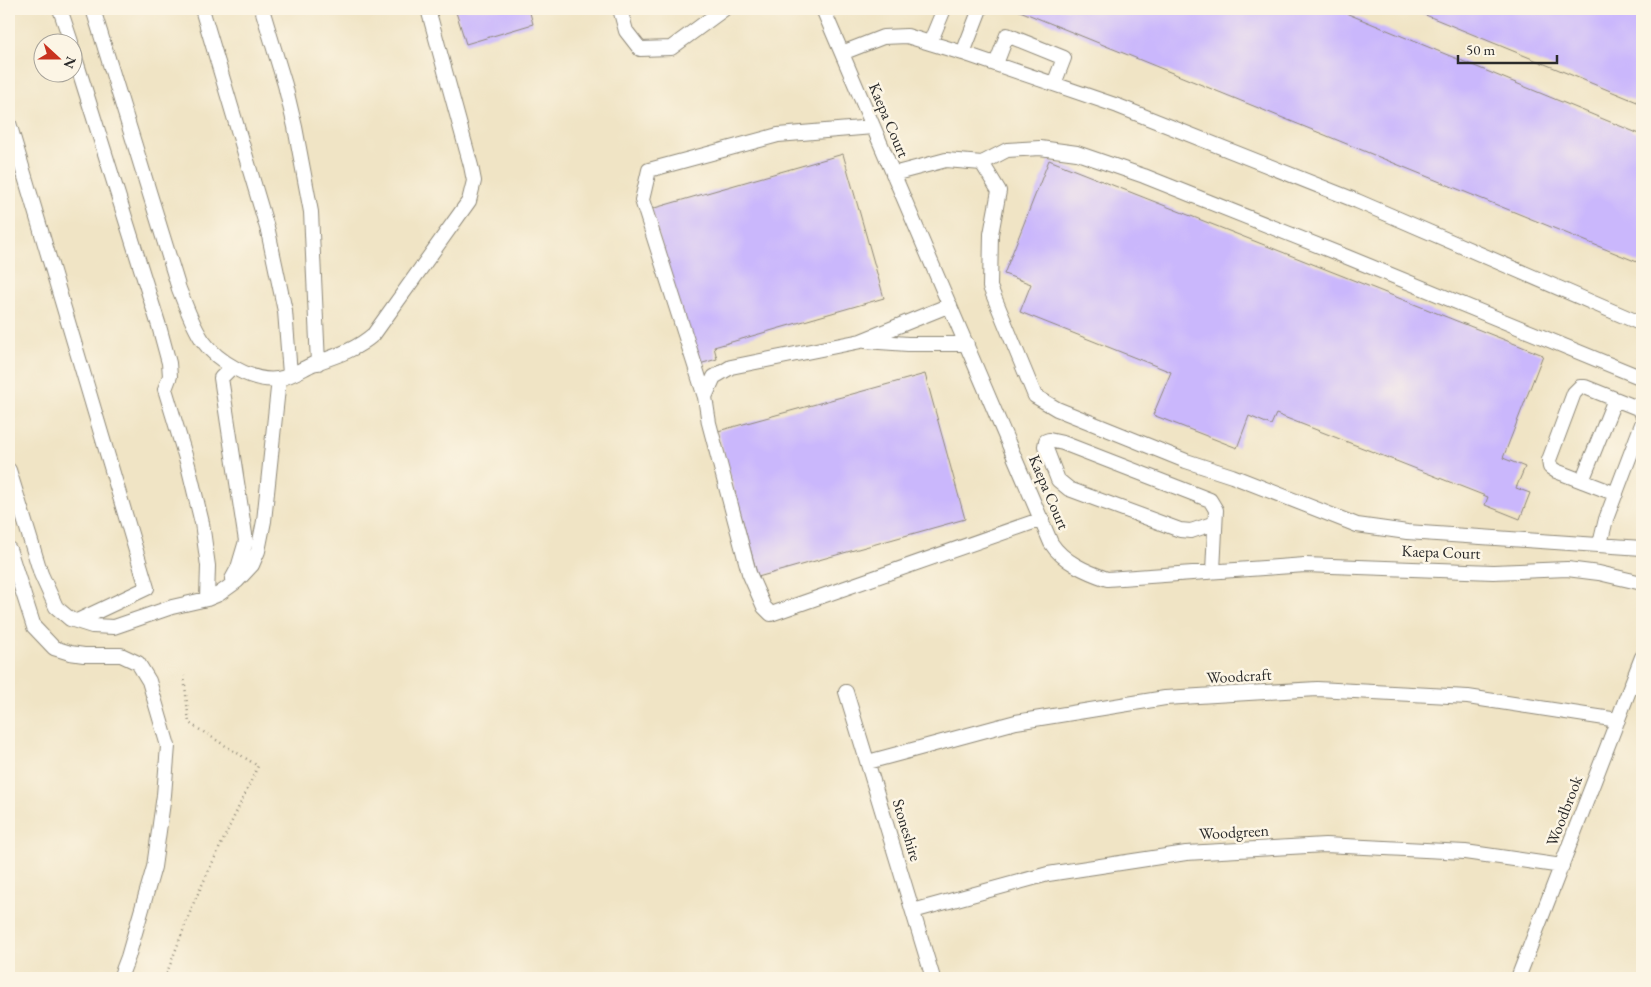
<svg xmlns="http://www.w3.org/2000/svg" width="1651" height="987" viewBox="0 0 1651 987" font-family="'EB Garamond',serif">
<rect width="100%" height="100%" fill="#fcf5e5"/>
<filter id="ink" filterUnits="userSpaceOnUse"><feTurbulence type="fractalNoise" baseFrequency=".02" numOctaves="2"/><feDisplacementMap in="SourceGraphic" scale="10" xChannelSelector="R" yChannelSelector="G"/><feConvolveMatrix kernelMatrix="1 2 1 2 8 2 1 2 1" color-interpolation-filters="sRGB"/></filter>
<filter id="wash" filterUnits="userSpaceOnUse"><feTurbulence type="fractalNoise" baseFrequency=".0096" numOctaves="4" result="noise"/><feDisplacementMap in="SourceGraphic" scale="20" xChannelSelector="R" yChannelSelector="G"/><feGaussianBlur stdDeviation="1.12" result="paint"/><feColorMatrix in="noise" values="0 0 0 0 0 0 0 0 0 0 0 0 0 0 0 0 0 1.4 0 .05"/><feComposite in="paint" operator="in"/></filter>
<g filter="url(#wash)">
<rect width="100%" height="100%" fill="#f0e4c5"/>
<g id="blocks">
<path fill="#cab7fc" d="M455 9H529L533 24 466 44Z
M1015 9H1336L1642 135V264Z
M1411 9H1642V104Z
M843 154 884 298 714 347 717 359 696 365 651 209Z
M1049 160 1543 355 1503 458 1525 467 1516 488 1530 493 1520 519 1485 505 1488 497 1276 414 1271 425 1249 416 1237 448 1153 415 1171 372 1020 312 1031 284 1004 274Z
M925 374 965 519 758 577 718 431Z"/>
</g>
</g>
<g filter="url(#ink)">
<use href="#blocks" fill-opacity="0" stroke="#8e8878" stroke-width="1"/>
<g fill="none" stroke-linecap="round" stroke-linejoin="round">
<defs>
<path id="minor" d="M60 9 71 42
M93 9 179 289C186 306 192 325 203 341 217 361 253 383 278 379 290 377 302 369 313 364 336 356 356 350 374 334L469 201 474 181 471 166 428 9
M202 9 268 231 285 311 290 374
M262 9 285 85 295 127 311 212 318 363
M620 9 626 31 640 49 671 48 724 9
M823 9 1051 543C1063 562 1087 572 1107 579L1305 565 1493 572 1567 569 1599 573 1642 583
M930 43 944 9
M72 48 159 326 169 363 170 376 165 389 188 465 202 523 208 566 207 599
M842 53 883 37 907 36 963 53 1118 106 1357 201 1642 324
M963 53 980 9
M996 64 1007 35 1064 58 1054 84
M9 123 147 588 77 621
M982 163 1007 150 1040 148 1077 153 1144 176 1347 257 1642 378
M893 174 946 160 982 163 999 191 991 234 990 287 1035 396 1057 409 1186 461 1232 476 1357 525 1407 532 1642 548
M950 305 861 341 731 367 714 377 705 397 709 423 749 573 764 607 771 614 1042 519
M865 341 908 344H967
M232 367 221 378 246 541 238 568 232 579
M705 397 642 200 649 170 778 135 873 127
M9 470 41 574 56 607 70 619 92 626 114 627 172 607 207 599 219 594 237 581 252 565 258 551 264 521 279 379
M1582 481 1615 399
M1616 494 1556 471 1550 467 1549 460 1574 393 1580 387H1585L1640 409 1642 414
M1600 544 1606 519 1642 424
M9 549 34 627 54 648 70 653 84 655H121L138 663 149 681 168 746 164 795 154 867 128 957 120 978
M1213 571 1216 510 1210 500 1063 443 1049 440 1046 441 1045 446 1058 480 1069 489 1180 530 1191 531 1215 523
M846 692 933 978
M868 762 1016 722 1165 698 1317 689 1468 697 1618 720
M913 911 1048 874 1186 853 1325 845 1465 852 1562 866
M1518 978 1642 657"/>
</defs>
<use href="#minor" stroke="#8e8878" stroke-width="16"/>
<path stroke="#8e8878" stroke-width="2.5" stroke-dasharray="1 4" stroke-linecap="butt" d="M165 978 194 902 258 766 189 723 184 676"/>
<use href="#minor" stroke="#fff" stroke-width="14"/>
</g>
</g>
<g text-anchor="middle" dominant-baseline="central" stroke-width="5" stroke-linejoin="round" paint-order="stroke">
<g font-size="16" fill="#2b2b2b" stroke="#fcf5e5">
<text transform="translate(889 120) rotate(67)">Kaepa Court</text>
<text transform="translate(1049 492) rotate(67)">Kaepa Court</text>
<text transform="translate(1441 552) rotate(2)">Kaepa Court</text>
<text transform="translate(1239 676) rotate(-3)">Woodcraft</text>
<text transform="translate(1564 811) rotate(-69)">Woodbrook</text>
<text transform="translate(907 830) rotate(73)">Stoneshire</text>
<text transform="translate(1234 832) rotate(-3)">Woodgreen</text>
</g>
</g>
<rect width="1651" height="987" fill="none" stroke="#fcf5e5" stroke-width="30"/>
<g transform="translate(58 58) rotate(111)"><circle r="24" fill="#fcf5e5" stroke="#a8a49b"/>
<path d="M0-4L9 19L0 12L-9 19Z" fill="#c8321e"/>
<text y="-8" font-size="14" font-weight="bold" text-anchor="middle" fill="#2b2b2b">N</text>
</g>
<path d="M1458 55v8h99v-8" fill="none" stroke="#2b2b2b" stroke-width="2.5"/>
<text x="1466" y="55" font-size="15" fill="#2b2b2b" stroke="#fcf5e5" stroke-width="4" paint-order="stroke">50 m</text>
</svg>
